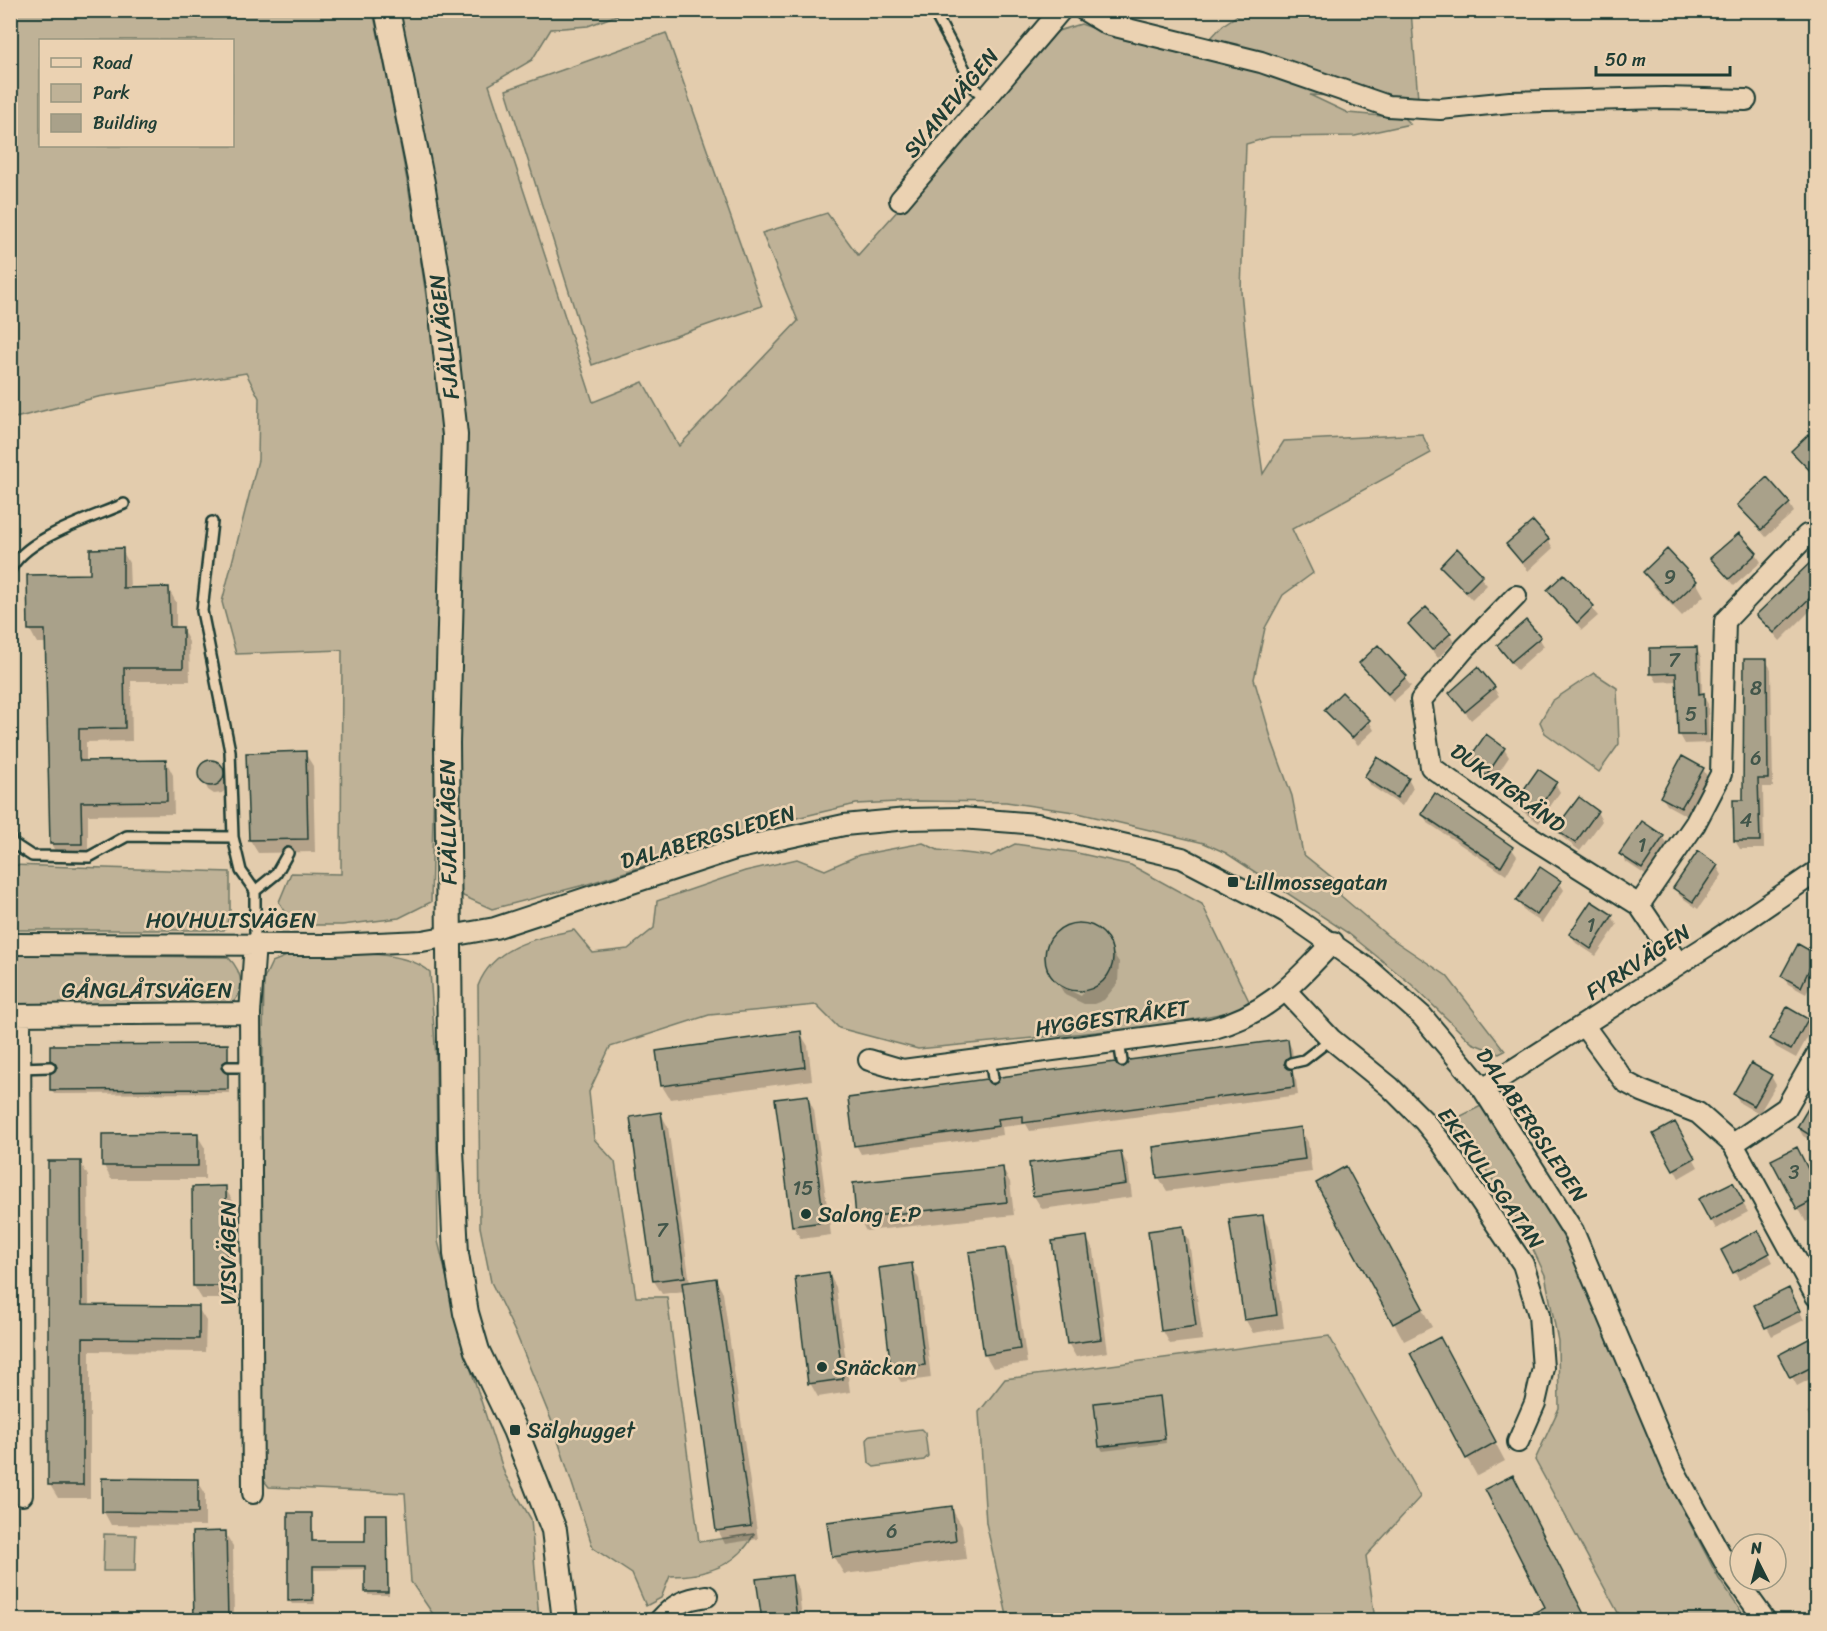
<svg xmlns="http://www.w3.org/2000/svg" width="1827" height="1631" viewBox="0 0 1827 1631" font-family="Sriracha,sans-serif">
<rect width="100%" height="100%" fill="#e3ccad"/>
<filter id="ink" filterUnits="userSpaceOnUse"><feTurbulence type="fractalNoise" baseFrequency=".0167" numOctaves="2"/><feDisplacementMap in="SourceGraphic" scale="12" xChannelSelector="R" yChannelSelector="G"/><feConvolveMatrix kernelMatrix="1 2 1 2 8 2 1 2 1" color-interpolation-filters="sRGB"/></filter>
<g filter="url(#ink)">
<path fill="#bfb297" stroke="#6f7866" stroke-width="1.5" fill-rule="evenodd" d="M10 11H373C403 152 431 294 442 438L431 902 399 918 342 925H294L279 902 291 873 341 874 342 650 236 654 222 602 258 460 259 398 246 373 98 397 11 419ZM40 40H232V146H40Z
M397 11H628L588 26 551 29 532 60 489 85 593 402 643 382 679 446 798 321 762 233 827 213 858 255 1058 31 1081 24 1101 31 1209 40 1223 25 1244 11H1411L1418 99 1310 95 1348 113 1404 118 1410 124 1355 136 1270 137 1246 144 1241 291 1250 383 1263 474 1284 441 1422 434 1431 453 1292 529 1313 573 1283 595 1265 628 1254 679 1272 741 1292 796 1303 854 1340 884 1341 896 1389 937 1447 976 1505 1051 1499 1054 1472 1043 1411 984 1348 933 1226 853 1204 843 1074 812 1006 802 918 801 856 804 788 820 588 884 492 909 463 896 460 888 457 835 464 439C459 295 426 152 397 11Z
M666 33 762 306 592 365 506 90Z
M1594 673 1617 688 1619 744 1599 772 1545 733 1540 722 1552 701Z
M923 843 938 850 991 856 1015 844 1073 852 1131 865 1202 904 1249 1001 1234 1011 1160 1026 918 1049 839 1028 816 1005 709 1015 610 1047 589 1092 594 1139 615 1162 636 1297H667L699 1542 754 1534C738 1566 704 1576 670 1576L661 1598 646 1606 632 1574 593 1548 552 1422 517 1336 491 1282 480 1227 478 986C493 946 536 938 574 930L593 953 628 949 654 928 657 901 745 871 797 859 825 870 859 855Z
M11 865 230 872V915L224 930H11Z
M292 954C328 954 403 947 430 972L436 1059 438 1241 463 1345 505 1475 531 1519 539 1620H437L411 1582 405 1493 269 1487 262 1478 261 1157 264 979 272 962Z
M11 955 228 957C244 973 247 996 226 1007H11Z
M1483 1105 1569 1239 1664 1474 1719 1579 1747 1620H1622L1535 1460 1559 1408 1558 1341 1545 1275 1523 1228 1477 1155 1449 1122Z
M1329 1336 1420 1497 1366 1556 1374 1613 1371 1620H1008L986 1523 979 1412 1005 1379Z
M921 1429 925 1433 928 1456 924 1460 874 1467 869 1463 867 1440 870 1435Z
M104 1534 136 1535 135 1571H103Z"/>
<path fill="#0003" d="M1809 436 1816 444V478L1793 451Z
M1789 503 1794 512 1766 537 1739 505Z
M1548 540 1553 548 1528 571 1508 545Z
M122 550 129 563 130 589 168 588 176 602V628H182L189 642 190 681H131L132 741 86 742V763L166 761 173 775 174 814 88 815V857H59L51 844 47 643H37L30 630Z
M1457 551 1487 585 1472 600 1441 566Z
M1667 552 1696 582 1704 596 1682 616 1653 586 1645 572Z
M1756 554 1761 562 1734 586 1712 559Z
M1816 560V605L1780 641 1758 615Z
M1564 576 1598 616 1582 630 1549 591Z
M1410 624 1449 634 1454 642 1438 658Z
M1539 638 1544 646 1517 670 1498 646Z
M1378 647 1411 686 1393 702 1361 664Z
M1696 648 1701 657 1702 694 1708 704 1709 743 1685 744 1680 735 1678 681 1657 682 1652 673Z
M1766 661 1771 669 1773 787H1763L1764 849H1740L1735 841 1745 801Z
M1494 688 1499 696 1471 720 1451 693Z
M1326 710 1369 721 1374 730 1358 745Z
M1504 749 1509 757 1491 784 1473 771 1468 763Z
M305 753 313 766 315 852 258 853 250 840Z
M216 762 228 777V787L222 793 214 794 208 790 200 773 205 763Z
M1703 769 1708 778 1687 816 1667 805 1662 797Z
M1366 777 1408 779 1413 788 1402 806 1371 786Z
M1555 783 1560 792 1539 823 1522 811 1517 802Z
M1579 799 1597 812 1602 821 1580 851 1562 837 1557 829Z
M1423 815 1511 848 1517 856 1506 875 1428 823Z
M1663 837 1668 846 1647 876 1626 862 1621 854Z
M1699 854 1717 866 1722 875 1698 909 1680 896 1675 888Z
M1559 882 1564 890 1542 923 1523 910 1518 901Z
M1592 903 1612 916 1617 925 1596 956 1576 943 1571 934Z
M1077 925 1098 931 1119 962 1118 983 1104 1000 1094 1004H1084L1065 995 1059 985 1081 996 1083 993 1056 981 1047 962 1051 941 1057 933Z
M1799 946 1816 956V976L1806 994 1788 984 1783 976Z
M1807 1020 1812 1029 1796 1058 1776 1047 1771 1039Z
M800 1033 808 1046 812 1080 670 1099 662 1086Z
M1287 1040 1292 1049 1294 1066 1291 1070 1296 1080 1298 1095 1030 1131 1026 1124 1002 1127 1003 1135 861 1154 856 1145 994 1087 1123 1070Z
M227 1045 229 1064 224 1067 223 1071 229 1079V1093L54 1094 52 1090 58 1066 51 1060Z
M1771 1076 1776 1085 1759 1114 1740 1103 1735 1094Z
M807 1096 814 1110 831 1235 801 1239 793 1226 777 1100Z
M1816 1097V1144L1803 1136 1798 1127Z
M661 1114 668 1127 690 1283 716 1280 723 1293 758 1539 725 1544 718 1530 684 1291 662 1294 654 1281 631 1118Z
M1675 1124 1698 1167 1679 1178 1655 1134Z
M1300 1129 1308 1142 1312 1172 1167 1191 1159 1178 1155 1148Z
M104 1135H197L205 1148V1179H111L104 1166Z
M1121 1152 1128 1166 1132 1197 1042 1209 1034 1196Z
M1773 1161 1804 1162 1816 1186V1217L1806 1222Z
M81 1163 88 1176 89 1307 198 1308 206 1321 205 1352 90 1351V1498H58L50 1485Z
M1002 1168 1010 1182 1014 1215 866 1231 858 1217Z
M1732 1184 1748 1212 1716 1229 1700 1200Z
M1356 1186 1432 1327 1404 1341 1394 1323Z
M193 1188H225L233 1201 234 1299H202L194 1286Z
M1262 1216 1270 1230 1284 1328 1253 1333 1245 1319Z
M1182 1228 1189 1241 1203 1340 1170 1344 1163 1331Z
M1757 1232 1773 1262 1739 1280 1723 1251Z
M1086 1237 1094 1251 1108 1352 1076 1357 1068 1343Z
M1005 1248 1012 1262 1027 1363 993 1368 985 1354Z
M911 1265 919 1279 931 1378 901 1382 893 1369 880 1269Z
M829 1274 836 1287 850 1392 818 1397 810 1383Z
M1793 1298 1804 1320 1772 1336 1756 1306Z
M1816 1337V1376L1797 1386 1780 1356Z
M1450 1357 1505 1461 1477 1476 1467 1458Z
M1159 1397 1166 1443 1103 1451 1100 1447Z
M1816 1408V1430L1807 1413Z
M197 1480 205 1493V1526L111 1525 104 1512Z
M1520 1491 1586 1620H1523L1547 1608Z
M951 1508 962 1526 966 1559 844 1574 833 1556Z
M311 1515 314 1542H366L386 1515 389 1595H368L366 1569 314 1570 315 1604H292L289 1600Z
M225 1533 233 1546 234 1620H195L193 1534Z
M791 1576 799 1590 802 1620H763L758 1580Z
M936 1615 953 1617 956 1620H924Z
M866 1616 877 1620H857Z"/>
<path fill="#a9a18a" stroke="#1f3d34" stroke-width="1.5" d="M1809 434 1816 441V477L1791 451Z
M1767 477 1790 503 1761 530 1737 505Z
M1533 521 1549 539 1522 563 1506 544Z
M1739 533 1757 553 1729 579 1710 558Z
M123 548V588L169 587 170 627H183V668H124L125 728 79 729V758L80 761 166 760 167 801 81 802 82 844H50L45 630H28L27 575 90 574V549Z
M1457 548 1483 575 1466 592 1440 566Z
M1667 549 1697 581 1673 604 1643 572Z
M1816 557V592L1774 633 1756 615Z
M1564 574 1594 606 1577 623 1547 590Z
M1426 607 1451 633 1432 650 1408 624Z
M1526 620 1541 637 1511 662 1497 645Z
M1378 645 1407 676 1388 694 1359 663Z
M1697 647 1699 694 1704 693 1705 735H1678L1676 673 1650 674V648Z
M1744 659H1767L1768 779H1758L1760 841H1734L1733 800H1743Z
M1478 667 1495 687 1465 712 1449 693Z
M1342 692 1370 720 1352 738 1324 710Z
M1486 734 1505 748 1486 776 1466 763Z
M306 751 308 839 249 840 246 753Z
M1682 756 1704 768 1681 808 1660 797Z
M1377 757 1409 778 1397 798 1364 777Z
M198 773a13 13 0 1 1 26 0a13 13 0 1 1-26 0Z
M1538 769 1557 782 1534 815 1515 802Z
M1435 793 1513 847 1501 867 1421 814Z
M1579 797 1598 811 1575 843 1555 829Z
M1642 821 1664 836 1642 869 1619 854Z
M1698 851 1718 865 1693 902 1673 888Z
M1540 867 1561 881 1537 915 1516 901Z
M1591 901 1613 915 1591 949 1569 934Z
M1045 957a34 34 0 1 1 68 0a34 34 0 1 1-68 0Z
M1798 944 1816 954 1801 987 1781 976Z
M1787 1007 1808 1019 1791 1050 1770 1039Z
M801 1031 805 1067 661 1086 656 1051Z
M1288 1039 1290 1056 1284 1064 1292 1070 1294 1087 1023 1123V1116L998 1119 999 1126 854 1146 848 1098 986 1079 993 1085 1000 1077 1115 1062 1122 1068 1129 1060Z
M228 1044V1060L223 1063 221 1068 228 1074V1089L50 1090V1074L57 1067 55 1063 50 1060V1045Z
M1751 1063 1772 1075 1754 1106 1733 1094Z
M808 1095 824 1222 792 1226 775 1099Z
M1816 1095V1139L1797 1127Z
M661 1112 685 1277 653 1281 630 1117Z
M1675 1122 1695 1158 1673 1170 1653 1134Z
M1301 1127 1305 1159 1157 1178 1153 1147Z
M198 1133V1166H102V1134Z
M1797 1147 1816 1185V1199L1797 1209 1771 1160Z
M1121 1151 1126 1184 1033 1196 1029 1163Z
M48 1161H81L82 1305 199 1306V1339L83 1338V1485H48Z
M1346 1166 1423 1308 1393 1324 1316 1183Z
M1003 1167 1007 1202 856 1218 853 1183Z
M1733 1182 1744 1203 1710 1221 1698 1199Z
M226 1186 227 1286H193L192 1187Z
M1263 1215 1277 1315 1244 1320 1229 1219Z
M1183 1226 1196 1326 1161 1331 1148 1231Z
M1758 1230 1770 1253 1733 1273 1721 1250Z
M1087 1236 1101 1339 1067 1344 1052 1241Z
M1005 1247 1020 1349 984 1355 969 1252Z
M912 1263 925 1365 891 1369 879 1268Z
M829 1272 843 1379 808 1384 795 1277Z
M716 1278 751 1526 716 1531 682 1283Z
M1789 1288 1800 1311 1765 1328 1754 1305Z
M1816 1335V1365L1790 1378 1778 1355Z
M1440 1337 1496 1442 1466 1459 1410 1353Z
M1160 1396 1165 1439 1099 1447 1094 1403Z
M1513 1475 1587 1620H1520L1545 1607 1485 1489Z
M102 1478 198 1479V1513L102 1512Z
M952 1506 956 1541 832 1557 827 1522Z
M288 1513H312V1541H365V1514H387L388 1592H365V1566H313V1600L288 1601Z
M226 1531 228 1620H194L192 1532Z
M792 1575 797 1620H762L756 1579Z"/>
<g fill="none" stroke-linecap="round" stroke-linejoin="round">
<defs>
<path id="service" d="M933 10 976 90 986 98
M212 522 202 611 230 751 233 837
M10 571C24 538 92 518 124 504
M10 834 12 843 32 856 89 857 127 836 233 837 241 871 255 891V943
M255 891 276 874 288 853
M1119 1042 1122 1061
M990 1059 993 1078
M1291 1063 1304 1060 1331 1039
M228 1067H250
M19 1068 50 1067"/>
<path id="minor" d="M1084 10 1107 24 1261 62 1388 106 1440 109 1510 102 1664 98 1746 100
M900 200 1061 10
M1516 596 1465 648 1421 700 1431 767 1526 834 1639 905 1678 963
M1639 905 1695 824 1721 774 1725 621 1807 535
M10 944 332 945 422 941 495 928 735 849 844 825 907 819 961 818 1037 824 1182 858 1286 912 1371 971 1422 1016 1483 1089 1573 1231 1674 1470 1729 1570 1765 1620
M1286 991 1331 1039 1390 1087 1424 1121 1441 1142 1523 1264 1539 1315 1543 1368 1535 1403 1518 1442
M250 1013 253 1493
M10 1015 250 1013 255 943
M20 1015 22 1495
M1584 1026 1625 1082 1642 1091 1698 1113 1733 1144 1816 1296
M869 1060 903 1070 1211 1029C1268 1014 1294 983 1333 942
M1483 1089 1710 944 1816 872
M1733 1144 1786 1108 1816 1056
M660 1620C674 1604 685 1599 707 1596"/>
<path id="tertiary" d="M387 10 422 183 439 287 455 435 447 743 451 1150 456 1254 466 1313 477 1351 515 1430 554 1530 565 1620"/>
</defs>
<use href="#service" stroke="#1f3d34" stroke-width="14"/>
<use href="#minor" stroke="#1f3d34" stroke-width="24"/>
<use href="#tertiary" stroke="#1f3d34" stroke-width="28"/>
<use href="#service" stroke="#ebd2b2" stroke-width="9"/>
<use href="#minor" stroke="#ebd2b2" stroke-width="20"/>
<use href="#tertiary" stroke="#ebd2b2" stroke-width="24"/>
</g>
</g>
<g fill="#1f3d34" stroke="#ebd2b2" stroke-width="2">
<rect x="1227" y="876" width="12" height="12" rx="3"/>
<circle cx="806" cy="1214" r="6"/>
<circle cx="822" cy="1367" r="6"/>
<rect x="509" y="1424" width="12" height="12" rx="3"/>
</g>
<g text-anchor="middle" dominant-baseline="central" stroke-width="5" stroke-linejoin="round" paint-order="stroke">
<g font-size="20" fill="#42564a">
<text x="1670" y="577">9</text>
<text x="1674" y="660">7</text>
<text x="1756" y="688">8</text>
<text x="1691" y="714">5</text>
<text x="1756" y="758">6</text>
<text x="1746" y="820">4</text>
<text x="1642" y="845">1</text>
<text x="1591" y="925">1</text>
<text x="1794" y="1172">3</text>
<text x="803" y="1188">15</text>
<text x="662" y="1230">7</text>
<text x="892" y="1531">6</text>
</g>
<g font-size="22" fill="#1f3d34" stroke="#ebd2b2">
<text transform="translate(951 103) rotate(-50)">SVANEVÄGEN</text>
<text transform="translate(444 337) rotate(-97)">FJÄLLVÄGEN</text>
<text transform="translate(1508 788) rotate(36)">DUKATGRÄND</text>
<text transform="translate(448 822) rotate(-91)">FJÄLLVÄGEN</text>
<text transform="translate(708 837) rotate(-16)">DALABERGSLEDEN</text>
<text x="231" y="920">HOVHULTSVÄGEN</text>
<text transform="translate(1638 962) rotate(-33)">FYRKVÄGEN</text>
<text x="147" y="990">GÅNGLÅTSVÄGEN</text>
<text transform="translate(1112 1018) rotate(-8)">HYGGESTRÅKET</text>
<text transform="translate(1532 1125) rotate(56)">DALABERGSLEDEN</text>
<text transform="translate(1491 1178) rotate(55)">EKEKULLSGATAN</text>
<text transform="translate(228 1253) rotate(-90)">VISVÄGEN</text>
</g>
<g font-size="22" fill="#1f3d34" stroke="#ebd2b2" text-anchor="start">
<text x="1245" y="882">Lillmossegatan</text>
<text x="818" y="1214">Salong E.P</text>
<text x="834" y="1367">Snäckan</text>
<text x="527" y="1430">Sälghugget</text>
</g>
</g>
<rect width="1827" height="1631" fill="none" stroke="#ebd2b2" stroke-width="36"/>
<rect x="18" y="18" width="1791" height="1595" fill="none" stroke="#1f3d34" stroke-width="2" filter="url(#ink)"/>
<rect x="39" y="39" width="195" height="108" fill="#ebd2b2" stroke="#999680" stroke-width="1.5"/>
<rect x="51" y="58" width="30" height="9" fill="#ebd2b2" stroke="#999680" stroke-width="1.5"/>
<text x="93" y="69" font-size="18" fill="#1f3d34">Road</text>
<rect x="51" y="84" width="30" height="18" fill="#bfb297" stroke="#999680" stroke-width="1.5"/>
<text x="93" y="99" font-size="18" fill="#1f3d34">Park</text>
<rect x="51" y="114" width="30" height="18" fill="#a9a18a" stroke="#999680" stroke-width="1.5"/>
<text x="93" y="129" font-size="18" fill="#1f3d34">Building</text>
<g transform="translate(1758 1562) rotate(354)"><circle r="28" fill="#ebd2b2" stroke="#999680" stroke-width="1.5"/>
<path d="M0-4.5L10 22L0 15L-10 22Z" fill="#1f3d34"/>
<text y="-9" font-size="16" font-weight="bold" text-anchor="middle" fill="#1f3d34">N</text>
</g>
<path d="M1596 66v9h134v-9" fill="none" stroke="#1f3d34" stroke-width="3"/>
<text x="1605" y="66" font-size="18" fill="#1f3d34" stroke="#ebd2b2" stroke-width="4.5" paint-order="stroke">50 m</text>
</svg>
